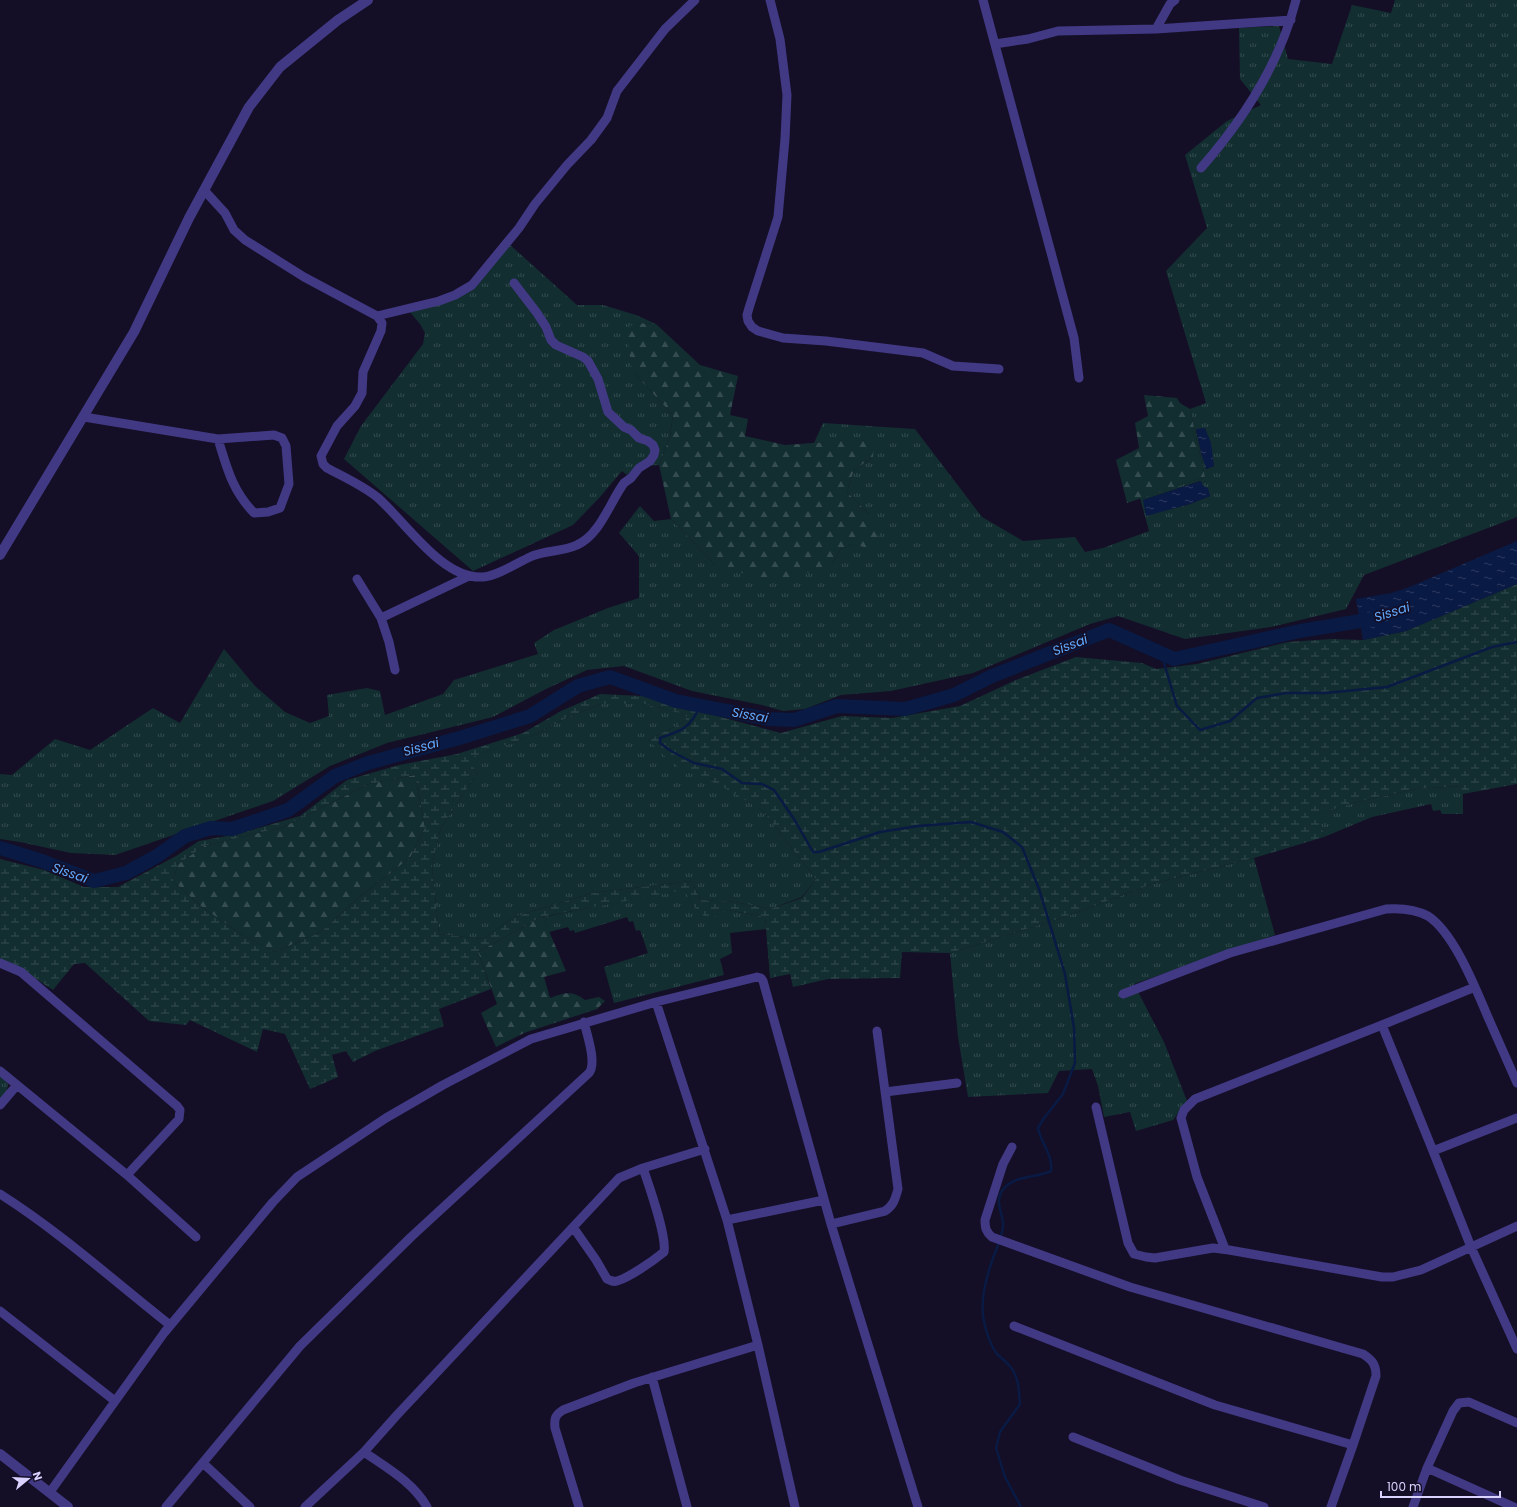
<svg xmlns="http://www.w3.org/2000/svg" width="1517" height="1507" viewBox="0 0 1517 1507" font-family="Poppins,sans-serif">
<defs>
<pattern id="grass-tufts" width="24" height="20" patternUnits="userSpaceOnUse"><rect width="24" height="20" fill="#122e30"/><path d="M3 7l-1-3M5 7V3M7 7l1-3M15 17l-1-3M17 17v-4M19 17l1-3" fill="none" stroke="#344b4f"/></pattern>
<pattern id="forest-firs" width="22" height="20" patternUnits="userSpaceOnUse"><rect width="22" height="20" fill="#122e30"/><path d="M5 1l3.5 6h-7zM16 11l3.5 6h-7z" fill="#344b4f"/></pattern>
<pattern id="wetland-marsh" width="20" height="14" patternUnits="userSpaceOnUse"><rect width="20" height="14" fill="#122e30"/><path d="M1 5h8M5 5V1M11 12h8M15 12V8" fill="none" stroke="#344b4f"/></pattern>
<pattern id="water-ripples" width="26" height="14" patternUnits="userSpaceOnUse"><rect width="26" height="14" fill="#091a44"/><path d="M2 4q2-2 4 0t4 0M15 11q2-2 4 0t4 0" fill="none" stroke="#2c3a60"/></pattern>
</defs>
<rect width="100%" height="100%" fill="#140f26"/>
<path fill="url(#grass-tufts)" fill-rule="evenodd" d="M1395 0H1517V517L1364 575 1346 609 1271 627 1185 639 1118 616 1090 624 973 673 891 691 841 695 805 709 783 711 762 705 692 691 624 666 587 670 546 689 493 717 387 743 330 766 273 801 115 855 71 853 20 842 0 839V774L12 775 55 739 90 750 153 708 180 723 224 649 255 686 285 712 310 723 329 716 327 695 367 688 380 691 385 715 443 694 454 680 538 654 534 643 554 630 608 608 639 598V556L619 533 640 506 654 521 671 519 715 565 831 566 840 550 853 544 870 515 847 492 854 470 873 457 827 442 814 443 823 423 915 429 982 517 1023 541 1075 537 1085 552 1103 548 1149 531 1140 498 1205 477 1190 409 1206 403 1166 271 1207 228 1185 155 1227 121 1261 105 1240 79 1239 28 1279 26 1288 59 1332 64 1352 5 1391 13ZM1205 428 1214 466 1207 469 1202 456 1196 430ZM1200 481 1210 496 1190 504 1172 509 1143 500Z
M509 244 577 305H603L636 315 656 324 637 323 632 371 673 415 670 437 659 465 637 466 627 475 622 471 600 497 573 525 473 571 344 459 361 426 423 344 425 333 420 324 410 312 475 288Z
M601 704H645L688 715 685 721 648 740 762 810 816 879 802 897 770 909 735 902 701 900 691 881 592 893 514 917 483 939 439 934 432 865 441 827 477 774 468 758 537 734 566 718Z
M1462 786 1463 794V814H1442L1440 810 1433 811 1431 804 1372 817 1324 837 1318 814 1353 803 1416 789Z
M1254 858 1275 935 1134 984 1164 1042 1187 1101 1173 1120 1136 1131 1130 1112 1104 1117 1098 1086 1092 1069 1059 1071 1048 1093 968 1097 958 1037 950 953 1065 917 1152 884Z
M684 889 693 906 708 919 728 910 765 917 766 929 730 933 732 953 720 959 724 975 614 1003 604 967 648 953 640 930 636 931 633 921 629 922 627 917 575 933 574 930 570 931 568 927 549 932 543 917Z
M0 1074 8 1083 7 1090 0 1100Z"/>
<path fill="url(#forest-firs)" d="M637 323 656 324 700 365 738 376 730 415 748 419 745 436 785 445 827 442 860 437 874 443 873 457 854 470 847 492 870 515 880 533 871 549 853 544 840 550 831 566 773 582 715 565 671 519 659 465 670 437 673 415 632 371 626 328Z
M1144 395 1177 398 1180 403 1190 409 1205 477 1127 503 1116 460 1139 448 1135 423 1148 416Z
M415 775 425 827 410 858 358 898 321 932 275 952 241 934 203 908 173 881 178 864 204 846 283 827 369 784Z
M541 917H543L566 971 544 977 550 998C565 993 571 990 585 1000L599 997 605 1001 597 1009 524 1033 496 1047 481 1013 497 1004 478 952Z"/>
<path fill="url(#wetland-marsh)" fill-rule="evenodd" d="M1517 584V784L1463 794 1461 786 1416 789 1353 803 1319 814 1324 837 1254 858 1152 884 1065 917 950 953 902 952 900 978 828 979 793 987 790 974 770 978 765 917 728 910 708 920 693 906 684 890 541 917 478 952 491 989 439 1009 444 1026 375 1051 353 1062 346 1051 332 1055 338 1077 310 1089 285 1034 263 1029 257 1052 190 1020 186 1025 149 1021 85 963 74 964 53 990 13 964 0 960V859L44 870 84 887H118L176 856 199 841 238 834 300 816 347 780 399 765 457 754 523 733 561 711 600 694 642 696 781 733 842 716 892 718 960 706 1016 680 1076 657 1142 663 1156 669 1197 664 1288 642 1331 639 1363 640 1406 631ZM601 704H645L687 715 685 721 648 740 674 765 721 786 762 810 816 879 802 898 770 909 735 902 701 900 691 881 592 893 514 917 483 939 439 934 432 865 441 827 477 774 469 758 537 734 566 718ZM415 775 425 827 410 858 358 898 321 932 275 952 241 934 203 908 173 881 178 864 204 846 283 827 369 784Z"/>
<path fill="url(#water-ripples)" d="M1205 428 1211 443 1214 466 1206 469 1202 456 1196 429Z
M1201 481 1203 486 1208 488 1210 496 1190 504 1146 516 1143 500Z
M1517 541V584L1406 631 1363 640 1356 599 1391 593 1407 588Z"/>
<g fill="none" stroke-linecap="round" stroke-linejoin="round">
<path stroke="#091a44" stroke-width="2.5" d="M1161 653 1177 706 1200 730 1230 721 1257 698 1286 693H1325L1387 687 1492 647 1517 642
M700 706C691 727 682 731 660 738V743L671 751 694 763 722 769 742 783 762 784 774 790 794 819 813 852H819L880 832 918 826 971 822 1003 832 1022 847 1039 889 1065 974 1074 1028 1075 1063 1063 1094 1044 1118 1038 1128C1041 1143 1053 1155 1051 1171 1034 1179 1014 1174 1002 1191 994 1203 1004 1214 1003 1226 1002 1239 996 1249 992 1261 985 1281 979 1306 985 1326 987 1334 992 1348 997 1354 1002 1359 1008 1363 1012 1369 1019 1379 1019 1392 1020 1404L1000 1432 996 1448 1005 1477 1021 1507"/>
<path stroke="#091a44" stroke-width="14" d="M0 848 42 861 94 881 126 873 157 856 185 836 211 828 232 829 288 810 335 776 368 763 463 737 530 716 578 686 610 677 676 701 768 719 794 720 837 706 905 709 954 695 992 676 1109 630 1174 659 1300 631 1379 618"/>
<path stroke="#423985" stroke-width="9" d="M770 0 780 39 787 95 785 139 778 217 749 308 747 315 748 321 752 327 758 331 783 338 826 341 923 353 953 366 999 369
M983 0 1074 338 1079 378
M1156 29 1170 4 1175 0
M995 44 1028 39 1058 31 1156 29 1291 20
M1201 168C1243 120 1280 63 1296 0
M204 190 225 213 234 230 245 240 304 277 377 316 382 323 381 331 363 372 362 393 355 406 337 426 321 456 323 464 327 468C344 477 362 485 377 497 405 521 442 580 483 577 497 576 517 563 530 557 545 550 563 552 577 545 600 535 610 502 624 483L631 478 639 468 650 461 654 455 655 450 653 445 648 441 639 438 631 430 624 427 608 412 598 379 588 361 583 357 556 345 551 340 546 327 537 313 514 283
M377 316 439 301 455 295 472 285 519 228 535 204 567 165 591 140 607 118 617 91 665 29 695 0
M84 417 218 439 274 435 282 438 286 446 289 484 280 508 268 512 254 513C232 490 227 468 218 439
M357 579 381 618
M395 670 389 642 381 618 469 576
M0 963 21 972 177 1106 180 1110 179 1119 127 1175
M1123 994 1230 953 1386 909C1400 908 1415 909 1428 916 1454 933 1475 987 1487 1015 1497 1038 1507 1060 1517 1083
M656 1002 727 1220 758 1345 795 1507
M0 1071 127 1175 196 1237
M885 1092 957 1083
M0 1105 17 1085
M1096 1107 1128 1243 1134 1254 1146 1257 1155 1258 1213 1248 1229 1250 1382 1277H1393L1421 1270 1517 1226
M1517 1118 1433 1151 1471 1247 1517 1349
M1012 1147 1003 1164 985 1220C985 1228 986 1232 992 1237L1130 1287 1363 1354C1372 1360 1376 1364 1376 1376L1353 1445 1331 1507
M1433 1151 1382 1025 1475 987
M0 1194C60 1232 114 1281 170 1325
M727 1220 824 1200
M831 1224 885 1211C894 1205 895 1199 898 1189L877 1031
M573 1227 596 1260 607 1279C611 1281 613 1282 617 1281 630 1277 653 1261 664 1252 667 1236 649 1186 643 1168
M1225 1249 1197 1177 1181 1118 1184 1110 1195 1099 1382 1025
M0 1311 115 1401
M1014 1326 1215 1405 1353 1445
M652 1377 687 1507
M1073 1437 1180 1480 1264 1507
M364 1452 397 1415 619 1178 643 1168 705 1149
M203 1463 250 1507
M50 1492 164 1333 273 1202 297 1177 386 1118 443 1085 531 1039 656 1002 757 977 761 978 763 981 831 1224 918 1507
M166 1507 300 1346 411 1237 589 1073C597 1063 587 1035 584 1022
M305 1507 364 1452C387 1468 413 1482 427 1507
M579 1507 555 1428C554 1419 555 1415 563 1410L634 1383 758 1345
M1413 1507 1427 1468
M1514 1507 1427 1468 1453 1411 1459 1403 1469 1402 1517 1423"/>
<path stroke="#423985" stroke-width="10" d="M0 555 134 332 189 218 249 107 280 67 338 20 368 0
M0 1454 68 1507"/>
</g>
<g text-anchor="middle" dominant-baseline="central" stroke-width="3.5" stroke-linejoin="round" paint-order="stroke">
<g font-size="13" font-style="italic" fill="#61aaff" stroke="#140f26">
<text transform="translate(1392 612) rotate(-18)">Sissai</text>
<text transform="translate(1070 645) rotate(-21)">Sissai</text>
<text transform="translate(750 715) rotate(10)">Sissai</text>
<text transform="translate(421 747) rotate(-16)">Sissai</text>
<text transform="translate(70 873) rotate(19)">Sissai</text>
</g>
</g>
<g transform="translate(28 1479) rotate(72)" stroke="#140f26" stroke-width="3" paint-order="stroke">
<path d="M0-3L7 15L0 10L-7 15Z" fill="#dbd3ff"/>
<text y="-6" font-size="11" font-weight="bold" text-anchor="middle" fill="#dbd3ff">N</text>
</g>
<path d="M1381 1491v6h119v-6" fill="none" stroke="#dbd3ff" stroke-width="2"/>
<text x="1387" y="1491" font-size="12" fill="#dbd3ff" stroke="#140f26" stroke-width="3" paint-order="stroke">100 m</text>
</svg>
